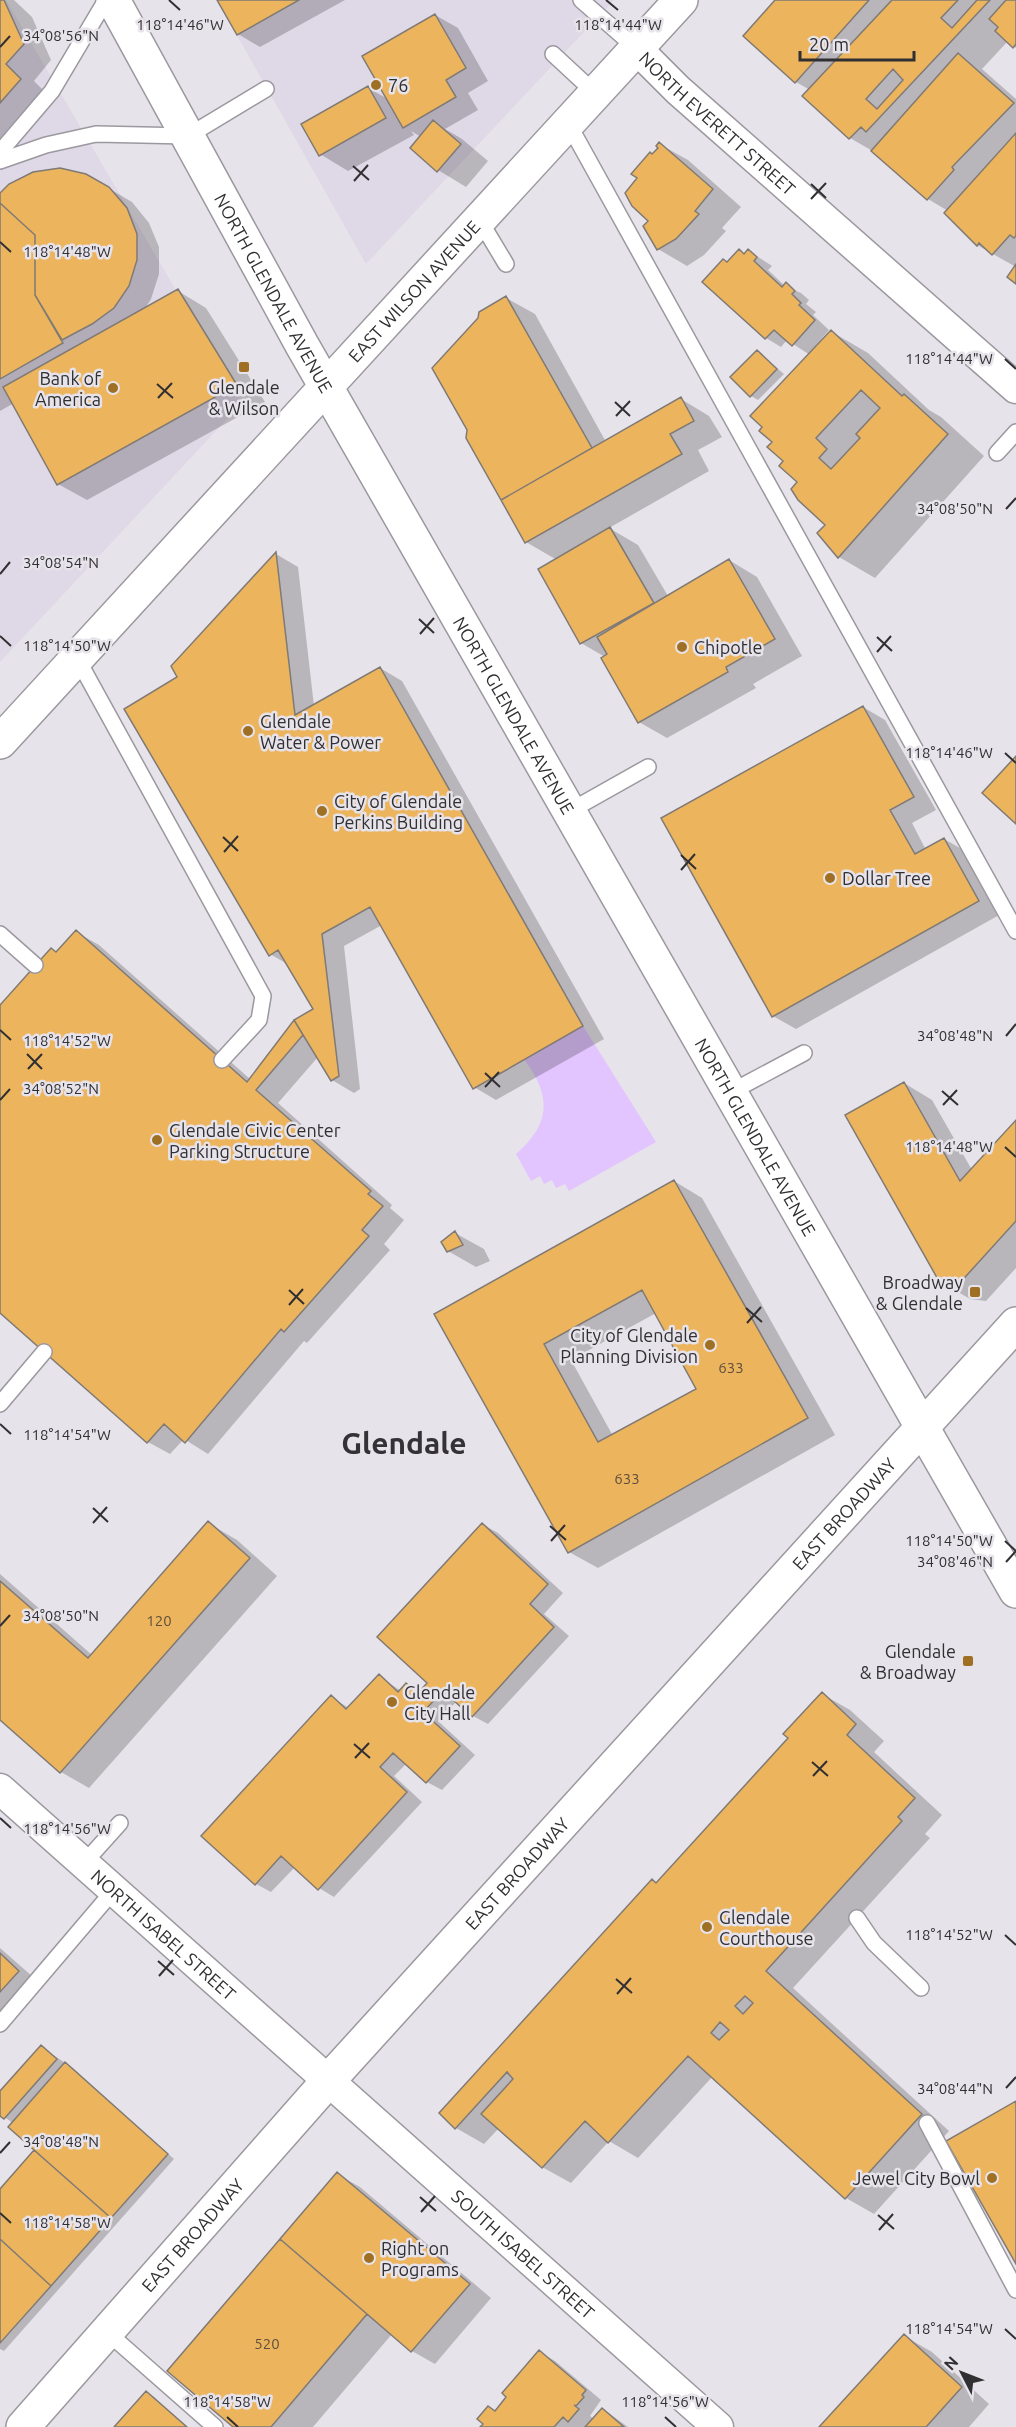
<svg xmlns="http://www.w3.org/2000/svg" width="1016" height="2427" viewBox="0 0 1016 2427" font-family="Ubuntu,sans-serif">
<rect width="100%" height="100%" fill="#e7e3ea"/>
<path fill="#dfd8e6" d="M0 0H6L242 403 0 662Z
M217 0H614L366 264Z"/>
<path fill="#e2c4fe" d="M583 1026 656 1142 569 1191 565 1184 556 1188 552 1180 544 1184 540 1176 531 1181 516 1154C552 1123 551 1095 524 1059Z"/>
<path fill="#0003" fill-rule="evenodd" d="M0 0H14L32 17 51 60 34 81 49 96 0 151Z
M218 0H345L260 47 238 34Z
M775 0H1016V48L1008 41 982 69 1016 99V282V267L977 245 960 229 962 227 948 211 928 199 876 153 850 138 810 90 796 82 745 36Z
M435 15 458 28 488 81 468 93 478 110 445 129 462 139 488 161 466 187 438 170 421 137 411 131 414 135 348 171 320 154 368 88 388 99Z
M659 144 688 160 741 207 722 228 726 231 704 255 687 266 658 249 645 226 650 221 639 178Z
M86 175 132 202 149 223 159 247V274L151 299 144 310 178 291 206 308 265 402 87 500 58 484 14 403 0 411V194Z
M749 251 772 266 768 270 785 286 801 293 809 300 806 304 816 312 813 315 829 330 816 345 818 347 832 332 868 353 929 410 941 417 984 456 875 578 839 557 827 525 774 442 810 355 787 340 781 347 766 338 728 264Z
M506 298 535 314 606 442 681 399 709 416 722 437 698 450 709 471 609 528 638 545 668 596 729 560 757 577 802 656 753 684 756 688 667 738 639 722 605 657 581 643 557 560 526 542Z
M758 352 784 374 758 400 751 396Z
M276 554 298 567 314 706 380 668 402 681 604 1039 496 1100 474 1087 382 925 344 946 360 1089 354 1093 332 1080 318 1057 278 1103 392 1205 390 1208 404 1220 384 1244 390 1250 307 1343 304 1341 208 1454 184 1439 170 1454 148 1442 0 1311V1007L76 932 99 945 250 1079 295 1021 315 1010 289 965 270 954 179 678Z
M863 707 885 720 936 810 912 823 926 850 944 839 967 852 1001 914 796 1029 773 1016Z
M904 1083 932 1100 972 1170 1016 1122V1268L986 1301 970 1299 941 1282Z
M674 1181 702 1198 835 1435 598 1568 569 1552 436 1314ZM656 1313 698 1390 613 1436 571 1360Z
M455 1233 484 1249 490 1261 476 1267 448 1251 445 1238Z
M208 1523 237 1540 277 1576 89 1788 61 1772 0 1718V1574L92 1655Z
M482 1524 498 1533 563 1593 544 1614 569 1636 488 1724 473 1716 457 1701 438 1721 475 1755 442 1790 427 1782 407 1763 394 1776 422 1802 334 1897 319 1888 295 1867 271 1892 256 1884 331 1697 349 1708 379 1676 401 1691 407 1685 420 1693 429 1683Z
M822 1694 850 1710 884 1741 874 1752 942 1815 925 1834 930 1838 793 1988 949 2131 874 2214 846 2198 713 2076 638 2158 609 2141 571 2183 542 2167 499 2128 484 2144 456 2128 441 2113 657 1884 791 1738Z
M0 1948 41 1984 0 2030Z
M41 2047 73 2068 174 2159 4 2351 0 2349V2191L37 2150 13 2123 0 2114V2094Z
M337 2174 360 2187 491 2298 435 2364 412 2351 392 2334 313 2427H235Z
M904 2336 932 2352 989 2404 969 2427H821Z
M539 2352 555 2361 601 2400 590 2416 594 2419 603 2409 628 2427H482L496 2412Z
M147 2393 154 2397 187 2427H116Z"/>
<path fill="#edb45e" stroke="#7f7a74" stroke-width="1.5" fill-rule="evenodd" d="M0 0H4L24 44 6 64 21 79 0 103Z
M217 0H299L237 35Z
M775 0H869L795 83 743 36Z
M892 0H958L941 18 952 28 977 0H990L866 132 861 127 849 139 802 96ZM893 69 903 80 877 109 866 99Z
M1006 0H1016V44L1013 48 995 31 998 27 989 19Z
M435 14 466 68 446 80 456 97 403 128 362 56Z
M958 53 1014 103 952 167 954 170 927 200 871 151Z
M368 86 386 118 319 156 301 124Z
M433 120 461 144 437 172 410 148Z
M1016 133V236L1014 238 1010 235 992 255 979 243 977 246 944 213Z
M659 142 713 189 695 211 699 214 676 239 657 250 643 226 648 221 632 206 625 193 637 178 631 174 650 152 652 154 658 148 656 146Z
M60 168 86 174 109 187 127 208 137 234V260L129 286 114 308 92 324 62 340 35 295V235L0 203V193L9 184 33 172Z
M0 203 35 235V295L63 343 0 379Z
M739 249 744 254 748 249 757 257 754 261 782 287 786 282 795 291 792 294 801 303 799 305 815 320 792 346 774 330 765 339 702 282 723 259 727 262Z
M1016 264V284L1007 277Z
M178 289 237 385 57 485 3 387Z
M506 296 592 448 501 500 466 438 467 430 432 368 478 318 479 312Z
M831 330 902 396 904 394 948 434 838 558 817 533 825 525 798 500 791 489 797 482 779 466 783 461 767 447 772 442 759 431 762 427 750 416ZM861 390 880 408 856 434 860 438 831 469 819 458 827 449 816 438Z
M757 350 777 369 750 397 730 377Z
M681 397 694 421 670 434 682 454 525 543 501 500Z
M610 527 654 603 580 644 538 569Z
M276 552 295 715 380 667 583 1026 473 1089 370 907 322 934 339 1076 331 1081 294 1020 313 1009 278 950 269 956 124 709 177 677 171 666Z
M729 559 775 639 726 667 728 672 638 723 601 658 607 654 597 637Z
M863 706 914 797 890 810 915 854 944 838 979 901 772 1017 661 818Z
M1016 756V824L982 793Z
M76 930 247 1082 294 1020 303 1035 256 1090 371 1191 368 1194 383 1206 362 1230 369 1236 284 1332 281 1329 185 1443 164 1424 147 1443 0 1313V1005L51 948 56 952Z
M904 1082 960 1181 1016 1120V1221L957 1286 940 1283 845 1115Z
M674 1180 808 1418 568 1553 434 1314ZM642 1290 696 1389 598 1442 544 1344Z
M455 1231 463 1245 447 1252 441 1242Z
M208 1521 250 1558 60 1773 0 1720V1581L88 1658Z
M482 1523 548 1584 530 1604 554 1627 472 1717 443 1691 423 1712 460 1746 426 1783 393 1753 380 1767 407 1792 318 1890 281 1856 255 1885 201 1836 331 1695 346 1709 379 1674 398 1692 406 1683 418 1693 427 1683 377 1637Z
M822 1692 856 1724 847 1735 915 1798 898 1817 902 1821 766 1971 922 2114 845 2199 688 2056 608 2143 585 2121 542 2168 481 2114 513 2079 507 2072 455 2129 439 2113 652 1879 656 1883 788 1738 783 1734ZM745 1996 753 2003 743 2014 735 2006ZM720 2022 729 2030 719 2040 711 2033Z
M0 1953 19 1971 0 1992Z
M41 2045 57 2059 4 2119 0 2116V2091Z
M65 2062 168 2154 111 2218 8 2127Z
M1016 2101V2264L946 2141Z
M34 2150 111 2218 51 2286 0 2239V2189Z
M337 2172 470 2284 411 2352 280 2239Z
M0 2239 51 2286 0 2343Z
M280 2239 367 2314 271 2427H233L167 2371Z
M904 2334 962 2387 926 2427H819Z
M539 2350 586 2390 582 2395 584 2397 576 2406 574 2405 579 2409 568 2422 563 2417 554 2427H480L483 2424 477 2419 488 2406 495 2411 506 2397 502 2393Z
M146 2391 187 2427H114Z
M602 2408 624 2427H585Z"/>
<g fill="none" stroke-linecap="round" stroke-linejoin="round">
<defs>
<path id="service" d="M581 0 636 48
M553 54 595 93
M568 123 1016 931
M0 152 52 91 106 0
M0 161 46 145 96 134 188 136 266 89
M479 219 506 264
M997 453 1016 432
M77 658 263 996 259 1020 222 1060
M568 812 648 767
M0 934 35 965
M729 1093 804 1053
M0 1404 44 1352
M84 1863 120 1823
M857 1918 874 1943 921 1988
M0 2024 114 1890
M927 2123 1016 2290
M107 2332 215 2427"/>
<g id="minor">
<path id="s1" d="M636 48 678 90 1016 388"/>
<path id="s2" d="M0 1789 718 2427"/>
</g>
<g id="tertiary">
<path id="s3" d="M0 742 681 0"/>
</g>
<g id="secondary">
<path id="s4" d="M113 0 302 345 1016 1591"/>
<path id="s5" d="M23 2427 328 2081 1016 1324"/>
</g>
</defs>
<use href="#service" stroke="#9c989f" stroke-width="18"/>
<use href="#minor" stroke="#9c989f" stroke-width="33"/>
<use href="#tertiary" stroke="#9c989f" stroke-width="36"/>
<use href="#secondary" stroke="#9c989f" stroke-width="36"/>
<use href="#service" stroke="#fff" stroke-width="15"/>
<use href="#minor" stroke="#fff" stroke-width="30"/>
<use href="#tertiary" stroke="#fff" stroke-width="33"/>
<use href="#secondary" stroke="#fff" stroke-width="33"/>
</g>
<path fill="none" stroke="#302f32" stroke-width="2" d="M169 0 180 10M606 0 618 10M0 47 10 36M353 166 369 180M354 181 368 165M811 184 826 198M811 199 826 183M0 242 11 252M1005 359 1016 369M157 384 173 398M158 398 172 383M615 402 630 416M616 416 630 401M1006 509 1016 498M0 574 10 562M419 619 434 633M420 634 434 618M0 636 11 646M877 637 892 651M877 652 891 636M1005 753 1016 763M223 837 238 851M224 852 238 836M681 855 696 869M681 870 695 854M0 1030 11 1040M1006 1036 1016 1024M27 1054 42 1069M28 1069 42 1054M485 1073 500 1087M485 1087 499 1072M942 1091 958 1105M0 1100 10 1089M943 1105 957 1090M1005 1147 1016 1157M289 1290 304 1304M289 1305 303 1289M746 1308 762 1322M747 1323 761 1307M0 1424 11 1434M93 1508 108 1522M93 1523 107 1507M550 1526 566 1540M551 1541 565 1525M1005 1541 1016 1551M1006 1562 1016 1551M0 1626 10 1615M354 1744 370 1758M355 1758 369 1743M812 1762 828 1776M813 1776 827 1761M0 1818 11 1828M1005 1935 1016 1945M158 1961 174 1975M159 1976 173 1960M616 1979 632 1993M617 1994 631 1978M1006 2088 1016 2077M0 2153 10 2142M420 2197 436 2211M421 2212 435 2196M0 2213 11 2223M878 2215 894 2229M879 2230 893 2214M1005 2329 1016 2339M227 2417 238 2427M665 2417 676 2427"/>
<g fill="#9f7023" stroke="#e7e3ea" stroke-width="2">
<circle cx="376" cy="85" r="6"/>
<rect x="238" y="361" width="12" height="12" rx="3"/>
<circle cx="113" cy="388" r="6"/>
<circle cx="682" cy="647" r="6"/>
<circle cx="248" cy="731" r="6"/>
<circle cx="322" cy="811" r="6"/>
<circle cx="830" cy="878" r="6"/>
<circle cx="157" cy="1140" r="6"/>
<rect x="969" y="1286" width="12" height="12" rx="3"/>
<circle cx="710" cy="1345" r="6"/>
<rect x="962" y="1655" width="12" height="12" rx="3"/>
<circle cx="392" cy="1702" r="6"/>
<circle cx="707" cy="1927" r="6"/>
<circle cx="992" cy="2178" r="6"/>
<circle cx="369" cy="2258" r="6"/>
</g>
<g text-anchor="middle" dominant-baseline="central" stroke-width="5" stroke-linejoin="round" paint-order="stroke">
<g font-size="15" fill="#5f503d">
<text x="731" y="1367">633</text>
<text x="627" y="1478">633</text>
<text x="159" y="1620">120</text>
<text x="267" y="2343">520</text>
</g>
<g font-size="18" fill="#302f32" stroke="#e7e3ea" text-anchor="start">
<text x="388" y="85">76</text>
<text x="101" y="378" text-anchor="end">Bank of<tspan x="101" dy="21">America</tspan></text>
<text x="244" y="387" text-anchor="middle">Glendale<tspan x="244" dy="21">&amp; Wilson</tspan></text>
<text x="694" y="647">Chipotle</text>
<text x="260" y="721">Glendale<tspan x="260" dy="21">Water &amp; Power</tspan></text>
<text x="334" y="801">City of Glendale<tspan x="334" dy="21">Perkins Building</tspan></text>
<text x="842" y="878">Dollar Tree</text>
<text x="169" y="1130">Glendale Civic Center<tspan x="169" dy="21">Parking Structure</tspan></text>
<text x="963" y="1282" text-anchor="end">Broadway<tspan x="963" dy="21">&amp; Glendale</tspan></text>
<text x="698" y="1335" text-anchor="end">City of Glendale<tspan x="698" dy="21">Planning Division</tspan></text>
<text x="956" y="1651" text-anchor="end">Glendale<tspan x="956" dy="21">&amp; Broadway</tspan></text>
<text x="404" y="1692">Glendale<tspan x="404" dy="21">City Hall</tspan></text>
<text x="719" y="1917">Glendale<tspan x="719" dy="21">Courthouse</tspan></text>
<text x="980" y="2178" text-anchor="end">Jewel City Bowl</text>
<text x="381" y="2248">Right on<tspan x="381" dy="21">Programs</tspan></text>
</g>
<g font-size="18" fill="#302f32" stroke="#e7e3ea">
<text stroke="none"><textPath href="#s1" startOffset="111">NORTH EVERETT STREET</textPath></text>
<text stroke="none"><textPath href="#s3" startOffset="612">EAST WILSON AVENUE</textPath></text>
<text stroke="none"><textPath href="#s4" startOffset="334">NORTH GLENDALE AVENUE</textPath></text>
<text stroke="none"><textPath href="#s4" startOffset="820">NORTH GLENDALE AVENUE</textPath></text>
<text stroke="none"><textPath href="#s4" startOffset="1306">NORTH GLENDALE AVENUE</textPath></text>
<text stroke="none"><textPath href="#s5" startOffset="1228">EAST BROADWAY</textPath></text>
<text stroke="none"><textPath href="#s5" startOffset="742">EAST BROADWAY</textPath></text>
<text stroke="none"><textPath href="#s2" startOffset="219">NORTH ISABEL STREET</textPath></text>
<text stroke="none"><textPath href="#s5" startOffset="256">EAST BROADWAY</textPath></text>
<text stroke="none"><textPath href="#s2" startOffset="700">SOUTH ISABEL STREET</textPath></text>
</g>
<g font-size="30" font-weight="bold" fill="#343137" stroke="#e7e3ea">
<text x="404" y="1443">Glendale</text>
</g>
</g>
<g font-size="15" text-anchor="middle" fill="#302f32" stroke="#e7e3ea" stroke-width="5" stroke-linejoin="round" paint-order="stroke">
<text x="180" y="30">118°14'46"W</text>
<text x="618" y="30">118°14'44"W</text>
<text x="61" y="41">34°08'56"N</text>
<text x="67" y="257">118°14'48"W</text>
<text x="949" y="364">118°14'44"W</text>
<text x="955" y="514">34°08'50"N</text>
<text x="61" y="568">34°08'54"N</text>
<text x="67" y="651">118°14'50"W</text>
<text x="949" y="758">118°14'46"W</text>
<text x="955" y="1041">34°08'48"N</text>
<text x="67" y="1046">118°14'52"W</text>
<text x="61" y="1094">34°08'52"N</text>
<text x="949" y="1152">118°14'48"W</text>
<text x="67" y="1440">118°14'54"W</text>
<text x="949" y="1546">118°14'50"W</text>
<text x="955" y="1567">34°08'46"N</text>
<text x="61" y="1621">34°08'50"N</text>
<text x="67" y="1834">118°14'56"W</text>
<text x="949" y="1940">118°14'52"W</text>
<text x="955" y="2094">34°08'44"N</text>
<text x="61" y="2147">34°08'48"N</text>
<text x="67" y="2228">118°14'58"W</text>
<text x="949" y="2334">118°14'54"W</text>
<text x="227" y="2407">118°14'58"W</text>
<text x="665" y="2407">118°14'56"W</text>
</g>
<g transform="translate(962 2373) rotate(312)" stroke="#e7e3ea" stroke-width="4.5" paint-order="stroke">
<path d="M0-4.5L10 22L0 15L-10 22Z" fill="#302f32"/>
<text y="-9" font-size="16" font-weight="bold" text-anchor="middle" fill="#302f32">N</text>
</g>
<path d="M800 51v9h114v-9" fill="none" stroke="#302f32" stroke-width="3"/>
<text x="809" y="51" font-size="18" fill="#302f32" stroke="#e7e3ea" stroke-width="4.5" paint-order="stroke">20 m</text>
</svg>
